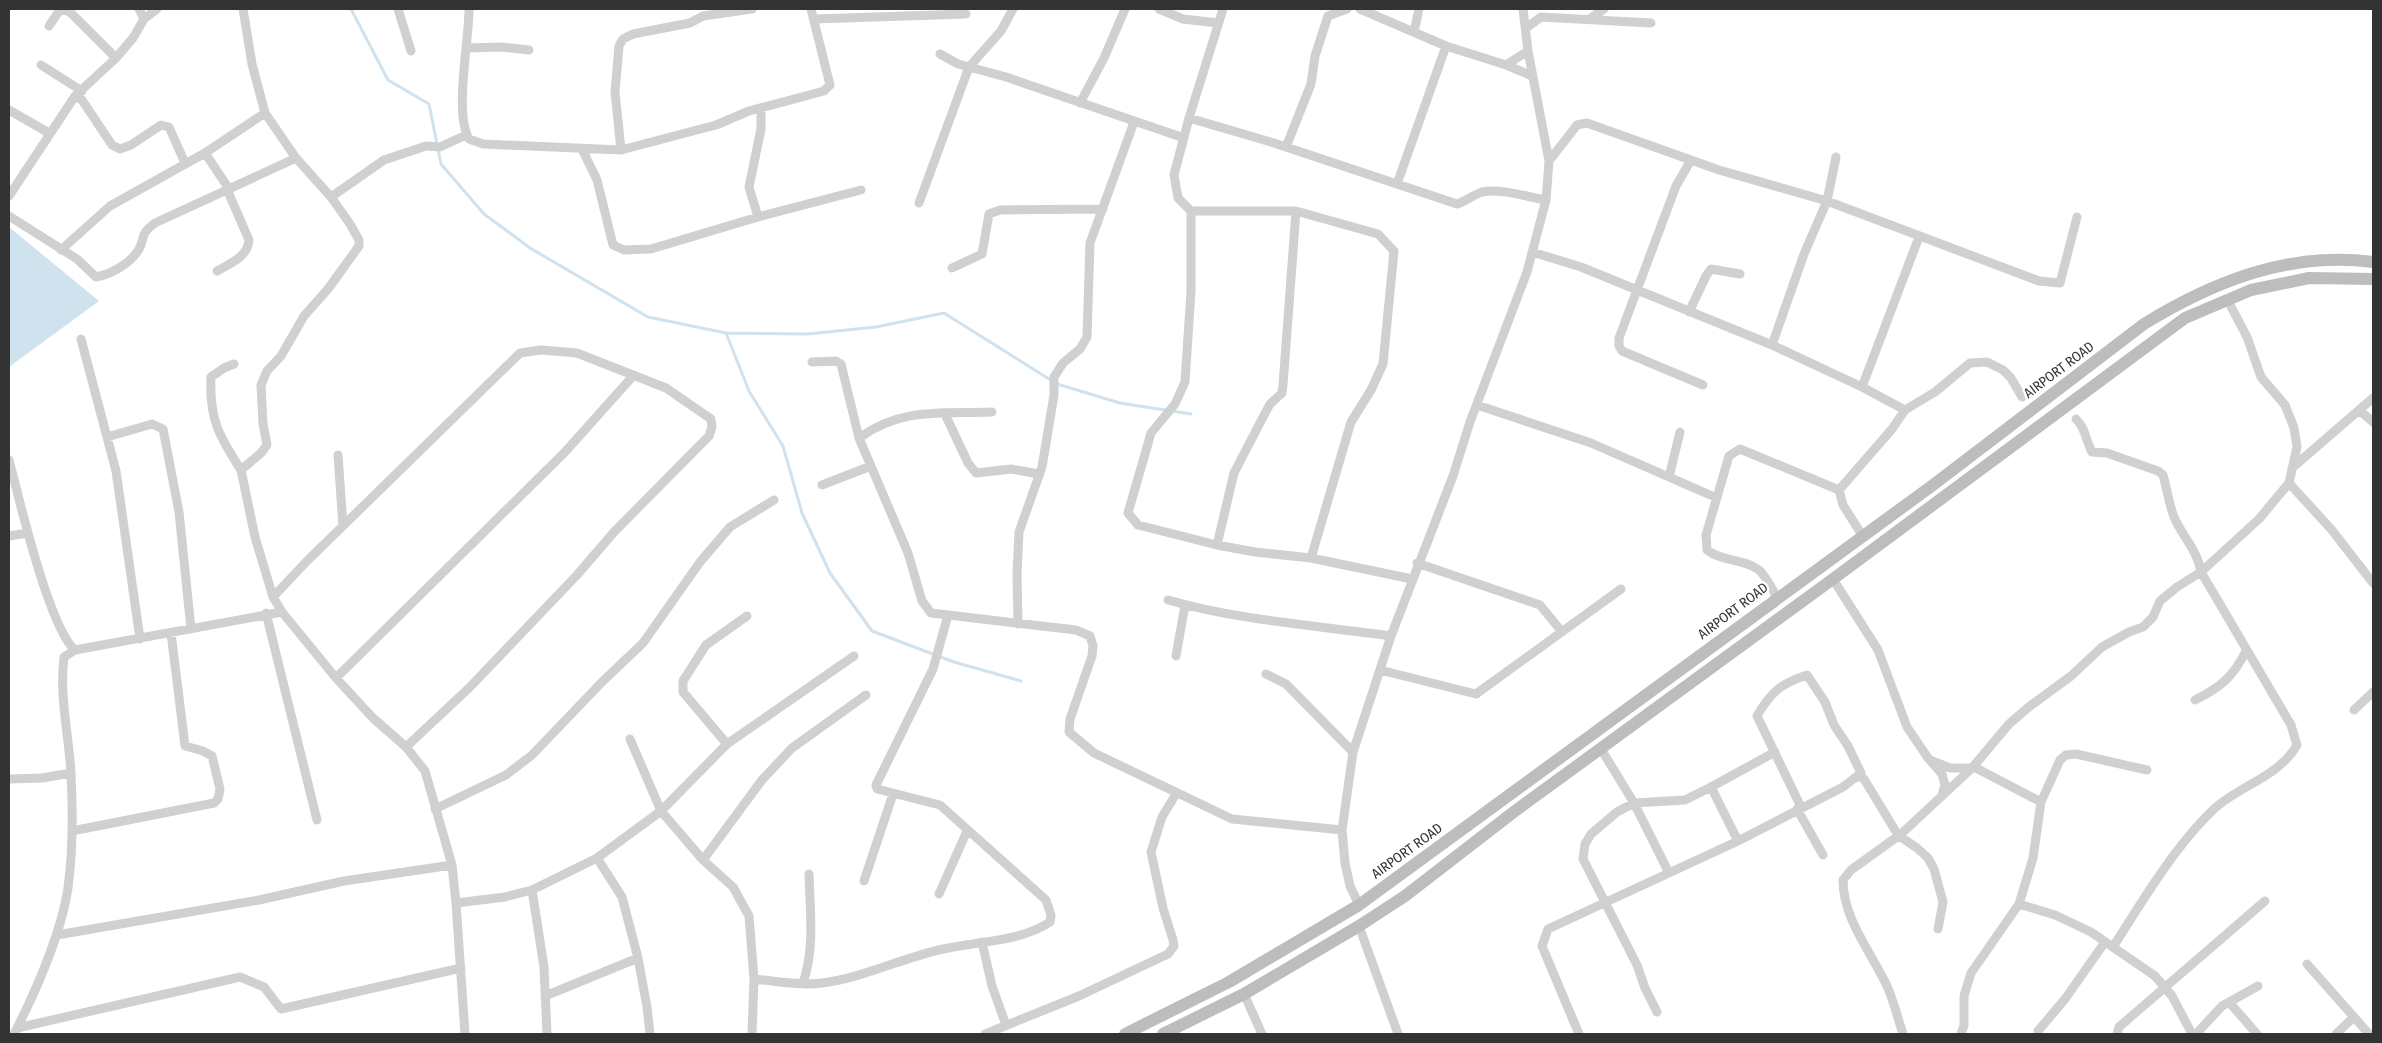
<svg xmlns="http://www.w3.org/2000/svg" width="2382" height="1043" viewBox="0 0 2382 1043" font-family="'Fira Sans Condensed',sans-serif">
<rect width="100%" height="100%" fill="#fff"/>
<path fill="#cfe2ee" d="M9 227 99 301 9 367Z"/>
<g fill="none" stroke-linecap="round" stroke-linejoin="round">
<path stroke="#cfe2ee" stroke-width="3" d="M351 9 388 80 429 104 441 164 484 214 530 248 648 317 726 333 808 334 876 327 944 313 1057 384 1120 403 1191 414
M726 333 749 391 783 446 802 513 830 573 872 631 954 662 1021 681"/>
<path stroke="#d0d0d0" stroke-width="9" d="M139 9 144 19
M243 9 252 64 265 113 296 158 331 197 350 224 359 240V246L328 289 304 316 281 356 267 371 261 385 263 424 267 445 261 453 241 470 255 537 273 597 282 612 336 678 373 718 406 747 425 771 452 865 456 903 465 1034
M398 9 411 51
M469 9C469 42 454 113 469 139L483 144 621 150 716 125 749 111 824 91 830 85 811 9
M1159 9 1183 19 1218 23
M1223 9 1189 118 1174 175 1178 198 1191 211V291L1185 382 1175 404 1151 433 1128 513 1138 525 1217 545 1255 552 1311 558 1412 579
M1360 9 1446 46 1506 65 1532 76
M1591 18 1604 9
M815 19 966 14
M49 26 59 11 63 9 71 13 116 58
M1526 28 1541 17 1651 23
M1414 32 1419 9
M467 48 501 47 529 50
M940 54 958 64 1006 77 1184 138
M41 65 82 91
M1506 65 1528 51
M75 96 82 100 112 145 120 149 131 145 161 125 169 127 185 163
M1080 103 1104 58 1125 9
M9 110 49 133
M1189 118 1274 143 1457 204C1466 201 1473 195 1482 192 1501 188 1527 197 1546 200
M1286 147 1311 84 1315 56 1328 16 1347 9
M582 149 597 180 613 245 624 250 651 249 758 217 861 190
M621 150 615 92 619 46 623 39 633 34 690 23 703 16 752 9
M205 153 229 189V194L249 240C248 257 229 264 217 271
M1691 160 1676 186 1619 338V346L1622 351 1703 385
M1549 161 1577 125 1587 123 1719 170 1827 201 2039 281 2060 283 2077 217
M1397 184 1446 46
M9 196 75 96 116 58 133 38 144 19 157 9
M331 197 384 160 426 146 440 147 466 135
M919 203 969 67 1001 31 1013 9
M1191 211H1296L1378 234 1394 251 1383 364 1371 390 1351 422 1311 558
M9 216 77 259 96 277C112 274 131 263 139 249 146 236 139 235 155 223L296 158
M758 217 749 187 761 129V108
M61 250 110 206 205 153 265 113
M1532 252 1581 267 1772 345 1862 387 1905 410
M952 268 982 254 989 214 1000 210 1103 209
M1689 312 1706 276 1711 269 1740 274
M81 339 116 471 140 639
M1772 345 1804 254 1827 201 1836 157
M812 362 836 361 841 364 859 438 908 553 922 601 931 613 1076 630 1090 636 1093 646 1092 656 1070 719 1069 732 1094 753 1232 819 1342 830
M234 364 224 368 211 377C209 419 219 436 241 470
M1862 387 1919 237
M1477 405 1591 443 1717 498
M2359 410 2373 422
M945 414 968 463 976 473 1011 469 1039 474
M107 437 152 424 163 429 179 512 191 629
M859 438C902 407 942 414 992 412
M338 455 343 526
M9 460C19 498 49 628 75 650
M2292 468 2373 398
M1669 477 1680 432
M2289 483 2331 529 2373 583
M822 485 871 466
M1862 535 1843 505 1839 490 1892 429 1905 410 1935 392 1970 363 1987 362 2003 370 2011 378 2022 397
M9 536 28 533
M1217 545 1234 473 1262 419 1270 404 1282 393 1283 385 1296 211
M1417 563 1540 605 1562 632
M1833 579 1878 650 1907 727 1928 758 1942 774 1945 785 1942 795
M273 597 307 561 520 353 541 350 577 353 666 388 711 419 712 427 709 436 614 532 577 575 470 687 406 747
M1777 597C1772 589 1766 576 1759 570 1743 558 1722 562 1707 550L1706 535 1729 456 1740 449 1839 490
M1168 600C1236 620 1320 626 1391 636
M266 613 317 820
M1018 624 1017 574 1019 532 1042 467 1054 395V377L1063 363 1080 349 1087 337 1090 243 1134 122
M1176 656 1185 605
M1380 670 1476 694 1621 589
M1266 674 1286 684 1353 752
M336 678 565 452 633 376
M2195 700C2221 687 2233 677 2246 651
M2354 710 2373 692
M630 739 661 811 703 860 733 887 749 916 754 979 752 1034
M727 744 683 692V681L706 645 747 616
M1601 749 1634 803 1669 873
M1930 760 1950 768H1976L2041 802
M1855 778 1860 776 1864 779 1898 835 1917 848 1928 858 1934 869 1943 902 1938 929
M9 779 42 778 71 773
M1711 787 1775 752
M435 809 506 775 532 755 602 682 643 643 700 562 730 527 774 500
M1797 809 1823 855
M72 831 214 803 218 799 220 789 212 756 203 751 185 746 171 633
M597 858 622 897 638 958 647 1007 650 1034
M703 860 762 780 792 748 866 695
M864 881 893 794
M532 890 544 967 547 1034
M939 894 967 831
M456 903 505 897 532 890 597 858 661 811 727 744 854 656
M2019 904 2055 915 2091 932 2155 976 2172 996 2192 1034
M1359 905 1350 886 1345 863 1342 830 1353 752 1391 636 1453 476 1470 422 1527 272 1546 200 1549 161 1528 51 1523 9
M1359 926 1398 1034
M57 935 259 900 344 881 452 865
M982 942 992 986 1006 1025
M2113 947C2141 903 2175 846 2213 810 2238 786 2279 777 2297 745L2291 725 2201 572 2259 519 2289 483 2297 447 2294 428 2285 405 2261 377 2247 337 2227 299
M2307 964 2369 1034
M754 979C776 981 800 986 822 983 862 978 900 959 939 950 976 941 1018 943 1050 922L1051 915 1046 900 940 805 877 789 876 785 933 669 948 615
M803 983C815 948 810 910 809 874
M1244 994 1262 1034
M545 996 638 958
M2229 1002 2257 1034
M1657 1012 1645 988 1637 965 1583 859 1585 844 1591 834 1617 812 1634 803 1685 800 1711 787 1738 841
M17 1028 240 977 264 987 281 1009 461 968
M2038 1031 2065 999 2105 942
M14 1034C35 993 61 934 68 888 73 851 73 812 71 774 69 735 59 697 64 657L75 650 282 612
M985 1034 1079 996 1168 954 1174 946 1173 940 1163 908 1151 852 1162 817 1176 794
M1579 1034 1542 946 1548 929 1738 841 1843 787 1861 773 1848 746 1834 725 1825 702 1807 675C1780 684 1771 692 1757 716L1801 807
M1903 1034C1898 1019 1894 1002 1887 986 1871 952 1843 919 1843 880L1851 870 1901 834 1972 768 2009 724 2030 706 2071 676 2102 647 2129 632 2143 627 2153 617 2160 601 2177 587 2201 572C2198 551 2182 536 2174 517 2169 504 2167 489 2163 475L2158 471 2107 453 2092 452C2086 441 2085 427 2076 419
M1961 1034 1964 1025V996L1971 973 2019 904 2033 858 2041 802 2060 760 2066 755 2076 754 2147 770
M2117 1034 2119 1027 2265 901
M2196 1034 2222 1006 2258 986
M2336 1034 2354 1017"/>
<path stroke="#bdbdbd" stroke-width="12" d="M1125 1034 1229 982 1359 905 1933 485 2144 324C2214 281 2290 251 2373 262
M1163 1034 1244 994 1359 926 1405 896 1515 811 1833 579 2185 318 2251 290 2309 278 2373 279"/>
</g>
<g text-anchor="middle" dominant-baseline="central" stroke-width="5" stroke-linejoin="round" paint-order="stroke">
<g font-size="14" fill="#333" stroke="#fff">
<text transform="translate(2059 370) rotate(-37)">AIRPORT ROAD</text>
<text transform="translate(1733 611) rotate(-37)">AIRPORT ROAD</text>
<text transform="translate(1407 851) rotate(-36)">AIRPORT ROAD</text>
</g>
</g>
<rect width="2382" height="1043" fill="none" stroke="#333333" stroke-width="20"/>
</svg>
